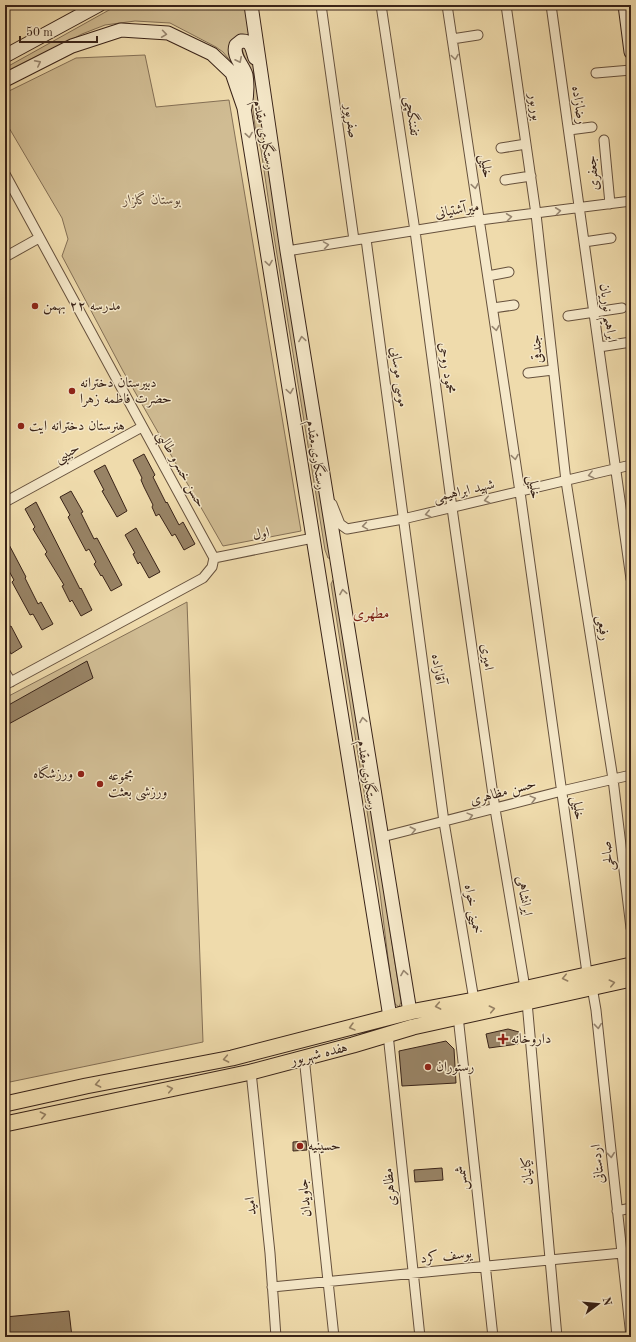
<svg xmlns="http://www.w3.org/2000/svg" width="636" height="1342" viewBox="0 0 636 1342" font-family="'Old Standard TT',Amiri,serif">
<rect width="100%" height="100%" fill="#efdbac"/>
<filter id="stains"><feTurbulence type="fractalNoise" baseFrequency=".005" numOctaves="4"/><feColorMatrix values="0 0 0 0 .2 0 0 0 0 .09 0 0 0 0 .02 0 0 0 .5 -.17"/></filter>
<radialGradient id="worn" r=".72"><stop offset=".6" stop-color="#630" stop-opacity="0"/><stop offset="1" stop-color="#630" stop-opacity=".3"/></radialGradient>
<path fill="#d0bc93" stroke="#847056" d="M118 5H247L253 39 239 35 236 68 223 52 216 47 170 23 135 21 105 25 82 34 5 75V68Z
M245 45 251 53 256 82 269 175 333 559 328 558 325 550 272 224 261 150 255 126 252 102 240 53 241 47Z
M145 55 156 107 229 100 301 531 223 546 123 371 62 256 68 239 62 218 5 121V93L76 58Z
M333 580 337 583 401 1002 399 1007 395 1004 392 990 380 893 331 584Z
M187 602 203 1042 5 1083V698Z"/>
<path fill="#988365" stroke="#392318" d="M144 454 155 475 153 477 166 503 167 502 179 525 183 522 195 544 184 550 175 534 172 536 159 514 156 516 152 507 153 505 144 487 141 480 142 478 133 460Z
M105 465 127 511 117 517 102 491 104 490 94 471Z
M71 491 83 512 81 513 94 539 97 538 122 585 111 591 102 575 101 576 94 564 96 562 89 549 86 551 68 517 70 515 60 497Z
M36 502 80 589 81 588 92 610 81 616 72 600 70 602 62 586 64 585 45 554 47 552 33 529 35 527 25 509Z
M136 528 160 572 149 578 140 562 138 564 133 554 135 553 125 535Z
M5 537 26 577 25 578 38 604 41 602 53 624 42 630 33 614 30 615 12 582 14 580 5 564Z
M11 626 22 647 11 654 5 642V629Z
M87 661 93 678 5 726V707Z
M508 1029 519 1032 518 1044 489 1048 486 1034Z
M446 1041 454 1049 456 1083 402 1086 399 1051Z
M306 1141 307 1150 293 1151V1142Z
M442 1168 443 1180 415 1182 414 1170Z
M69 1311 72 1337H5V1317Z"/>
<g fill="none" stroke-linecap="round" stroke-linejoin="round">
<defs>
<path id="minor" d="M321 5 354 240
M381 5 415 231 452 508 495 809 525 988
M447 5 520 492 587 973
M506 5 536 214 566 481 613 779 631 928
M551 5 631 579
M452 39 478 35
M596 73 631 70
M569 130 592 127
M604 140 610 204
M501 148 526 144
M5 174 214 558 212 567 203 578 5 685
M505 180 531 176
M366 239 444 822 474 1000
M584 242 611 238
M287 251 480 220 631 201
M5 257 39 238
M488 276 509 272
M493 308 514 305
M568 316 622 308
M599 347 631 342
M528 373 553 370
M5 502 142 427
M332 504 340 524 347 529 403 519 631 465
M214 558 313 538
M5 672 11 682
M382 837 562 791 631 775
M592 987 596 1010 631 1337
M527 1002 557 1337
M458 1016 493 1337
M388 1034 420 1337
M304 1057 334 1337
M251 1072 270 1253 276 1337
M617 1211 631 1208
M272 1287 622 1253"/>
<path id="secondary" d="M251 5 287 251 410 1012
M625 5 631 52
M5 56 99 5
M5 80 72 46 121 30 168 33 212 54 232 73 244 108 390 1017
M245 107C247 96 248 87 246 75 243 65 232 56 236 45L241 41C252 40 252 49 255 58"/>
<path id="primary" d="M5 1104 86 1086 232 1058 410 1012 474 1000 631 965
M5 1124 251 1072 353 1045 413 1027 631 979"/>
</defs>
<use href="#minor" stroke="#66513d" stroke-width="11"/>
<use href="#secondary" stroke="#392318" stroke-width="15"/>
<use href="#primary" stroke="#392318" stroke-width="17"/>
<use href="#minor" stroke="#f5e8c9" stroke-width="9"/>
<use href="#secondary" stroke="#f5e8c9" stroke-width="13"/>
<use href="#primary" stroke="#efdbac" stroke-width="15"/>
</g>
<defs><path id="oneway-chevron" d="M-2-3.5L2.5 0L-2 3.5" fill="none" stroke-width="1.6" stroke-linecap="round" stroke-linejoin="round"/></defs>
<g stroke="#978670">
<use href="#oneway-chevron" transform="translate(164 34) rotate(8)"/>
<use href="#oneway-chevron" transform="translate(455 57) rotate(81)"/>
<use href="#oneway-chevron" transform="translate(239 60) rotate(64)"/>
<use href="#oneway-chevron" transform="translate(38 63) rotate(-27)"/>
<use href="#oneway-chevron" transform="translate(249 135) rotate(81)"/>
<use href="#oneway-chevron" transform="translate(475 186) rotate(81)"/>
<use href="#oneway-chevron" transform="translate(558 211) rotate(-7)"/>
<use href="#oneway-chevron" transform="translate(509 217) rotate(-7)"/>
<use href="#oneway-chevron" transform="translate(326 245) rotate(-9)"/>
<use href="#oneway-chevron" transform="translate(269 263) rotate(81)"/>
<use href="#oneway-chevron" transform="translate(496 328) rotate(81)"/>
<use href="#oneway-chevron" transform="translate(302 339) rotate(-99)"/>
<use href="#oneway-chevron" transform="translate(290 391) rotate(81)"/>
<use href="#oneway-chevron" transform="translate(515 457) rotate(81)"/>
<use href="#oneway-chevron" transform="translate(591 475) rotate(166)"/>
<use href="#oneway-chevron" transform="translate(487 500) rotate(167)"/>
<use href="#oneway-chevron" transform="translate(428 514) rotate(167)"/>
<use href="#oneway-chevron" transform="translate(365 526) rotate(171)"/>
<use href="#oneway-chevron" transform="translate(343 592) rotate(-99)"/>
<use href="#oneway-chevron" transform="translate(363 720) rotate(-99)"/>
<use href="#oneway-chevron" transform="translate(533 799) rotate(-15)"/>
<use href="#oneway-chevron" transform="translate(470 816) rotate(-15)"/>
<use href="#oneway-chevron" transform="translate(413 830) rotate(-14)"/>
<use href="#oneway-chevron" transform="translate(404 973) rotate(-99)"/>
<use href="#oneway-chevron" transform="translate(598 1026) rotate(84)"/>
<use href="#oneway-chevron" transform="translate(611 1155) rotate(84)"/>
</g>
<g stroke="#947f62">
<use href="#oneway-chevron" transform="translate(565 978) rotate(167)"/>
<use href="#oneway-chevron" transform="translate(612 983) rotate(-13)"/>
<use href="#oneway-chevron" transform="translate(438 1006) rotate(169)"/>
<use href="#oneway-chevron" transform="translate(492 1009) rotate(-12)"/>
<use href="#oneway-chevron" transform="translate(352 1027) rotate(165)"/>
<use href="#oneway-chevron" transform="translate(226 1059) rotate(169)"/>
<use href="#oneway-chevron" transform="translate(98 1084) rotate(169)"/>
<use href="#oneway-chevron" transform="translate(170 1089) rotate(-12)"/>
<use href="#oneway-chevron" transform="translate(43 1115) rotate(-12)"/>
</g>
<g fill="#8f2418" stroke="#f5e8c9" stroke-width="1.5">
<circle cx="35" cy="306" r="4"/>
<circle cx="72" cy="391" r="4"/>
<circle cx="21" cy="426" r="4"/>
<circle cx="81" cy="774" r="4"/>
<circle cx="100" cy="784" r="4"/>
<path d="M501 1033h4v4h4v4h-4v4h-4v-4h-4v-4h4z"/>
<circle cx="428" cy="1067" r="4"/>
<circle cx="300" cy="1146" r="4"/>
</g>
<g text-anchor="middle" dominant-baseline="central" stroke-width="3" stroke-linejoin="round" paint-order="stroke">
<g font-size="14" fill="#392318" stroke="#f5e8c9">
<text transform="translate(579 105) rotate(82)">رضازاده</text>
<text transform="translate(535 107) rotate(82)">بوربور</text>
<text transform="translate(412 116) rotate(82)">تفننگچی</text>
<text transform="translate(351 121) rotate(82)">صفرپور</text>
<text transform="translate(264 135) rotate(79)">رستگاری مقدم</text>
<text transform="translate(486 166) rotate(81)">خلیلی</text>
<text transform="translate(593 173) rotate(-95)">جعفری</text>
<text transform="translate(457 210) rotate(-9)">میرآشتیانی</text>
<text transform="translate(608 313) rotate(82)">ابراهیم نوریان</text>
<text transform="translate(537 349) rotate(-96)">جندقی</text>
<text transform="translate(447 368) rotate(82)">محمود روحی</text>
<text transform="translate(399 377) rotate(82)">موسی موسایی</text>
<text transform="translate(67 453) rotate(-29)">حبیبی</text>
<text transform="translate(316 455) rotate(81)">رستگاری مقدم</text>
<text transform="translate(181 469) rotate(61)">حسن خسرو طالبی</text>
<text transform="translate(534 487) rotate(82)">خلیلی</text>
<text transform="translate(464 491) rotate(-13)">شهید ابراهیمی</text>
<text transform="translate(261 534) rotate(-12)">اول</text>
<text transform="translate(603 628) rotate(81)">رفیعی</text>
<text transform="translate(487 657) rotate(82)">امیری</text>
<text transform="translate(438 669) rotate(82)">آقازاده</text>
<text transform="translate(367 775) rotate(81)">رستگاری مقدم</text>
<text transform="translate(503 792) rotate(-15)">حسن مظاهری</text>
<text transform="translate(578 808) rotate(82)">خلیلی</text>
<text transform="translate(608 856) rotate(-97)">صالحی</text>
<text transform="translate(524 896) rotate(80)">ایرانشاهی</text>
<text transform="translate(473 909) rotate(80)">خمینی خواه</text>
<text transform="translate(319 1054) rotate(-14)">هفده شهریور</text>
<text transform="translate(598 1164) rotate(-96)">اردستانی</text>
<text transform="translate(527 1171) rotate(-95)">کیانیان</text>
<text transform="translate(462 1178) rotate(-96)">شمس</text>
<text transform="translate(390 1187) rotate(-96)">مظاهری</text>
<text transform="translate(305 1198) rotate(-96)">جاویدان</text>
<text transform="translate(251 1206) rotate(-96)">امید</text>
<text transform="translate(446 1256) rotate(-6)">یوسف کرد</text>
</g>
<g font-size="14" font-style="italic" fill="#5f4937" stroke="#f5e8c9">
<text x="152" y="200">بوستان گلزار</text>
</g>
<g font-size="14" fill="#392318" stroke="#f5e8c9" text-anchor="start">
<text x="43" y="306">مدرسه ۲۲ بهمن</text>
<text x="80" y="383">دبیرستان دخترانه<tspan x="80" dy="16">حضرت فاطمه زهرا</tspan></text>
<text x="29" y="426">هنرستان دخترانه ایت</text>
<text x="73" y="774" text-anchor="end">ورزشگاه</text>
<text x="108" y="776">مجموعه<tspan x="108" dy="16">ورزشی بعثت</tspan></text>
<text x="511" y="1039">داروخانه</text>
<text x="436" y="1067">رستوران</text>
<text x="308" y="1146">حسینیه</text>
</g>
<g font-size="15" fill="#7a1f14" stroke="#f5e8c9">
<text x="371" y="614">مطهری</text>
</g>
</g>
<rect width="636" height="1342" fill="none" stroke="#efdbac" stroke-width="20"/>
<rect x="6" y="6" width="624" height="1330" fill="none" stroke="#392318" stroke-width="2"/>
<rect x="10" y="10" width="616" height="1322" fill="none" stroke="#392318"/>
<g transform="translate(598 1304) rotate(74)" stroke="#f5e8c9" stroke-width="3" paint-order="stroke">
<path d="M0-3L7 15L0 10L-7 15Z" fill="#392318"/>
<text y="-6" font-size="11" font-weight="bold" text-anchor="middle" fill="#392318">N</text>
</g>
<path d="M20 36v6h77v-6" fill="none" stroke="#392318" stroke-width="2"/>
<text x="26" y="36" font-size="12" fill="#392318" stroke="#f5e8c9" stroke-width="3" paint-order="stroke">50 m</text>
<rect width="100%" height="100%" filter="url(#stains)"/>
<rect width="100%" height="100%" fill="url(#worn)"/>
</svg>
